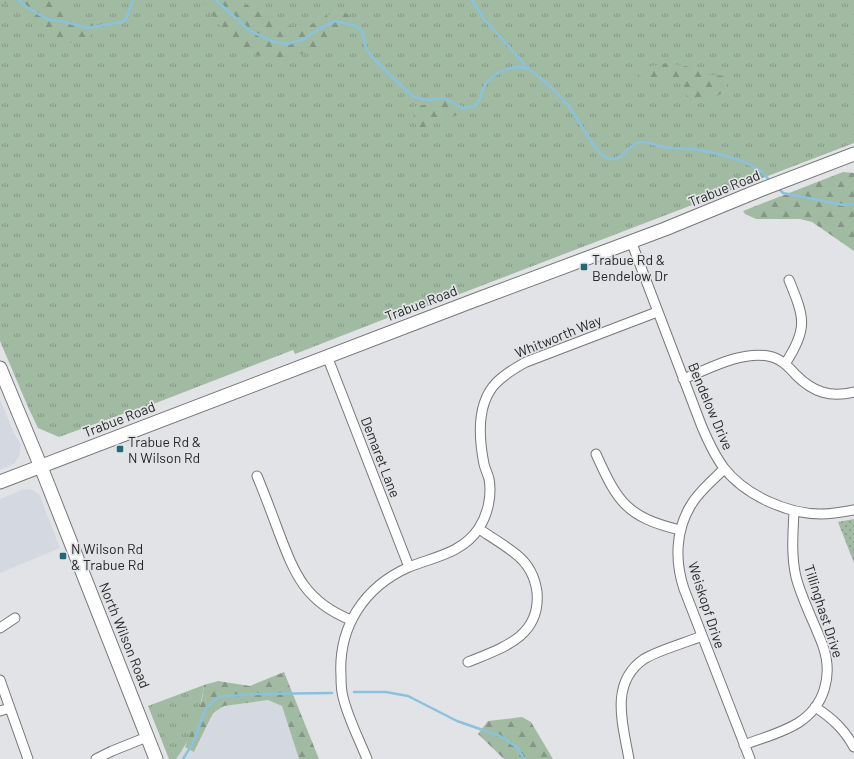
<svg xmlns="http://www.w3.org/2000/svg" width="854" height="759" viewBox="0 0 854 759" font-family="Barlow,sans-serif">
<defs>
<pattern id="grass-tufts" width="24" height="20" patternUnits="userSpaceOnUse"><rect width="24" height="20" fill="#a1baa2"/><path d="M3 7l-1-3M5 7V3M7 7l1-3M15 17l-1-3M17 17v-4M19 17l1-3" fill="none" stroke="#839784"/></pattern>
<pattern id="forest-firs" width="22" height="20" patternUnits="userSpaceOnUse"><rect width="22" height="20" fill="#a1baa2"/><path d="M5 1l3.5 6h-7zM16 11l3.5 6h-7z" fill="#839784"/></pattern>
<pattern id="park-dots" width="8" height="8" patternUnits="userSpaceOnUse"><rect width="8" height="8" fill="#a1baa2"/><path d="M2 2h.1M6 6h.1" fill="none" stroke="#839784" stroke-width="1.8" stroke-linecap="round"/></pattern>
</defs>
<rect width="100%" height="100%" fill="#e2e3e6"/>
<path fill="#d4d8e1" d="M0 400 14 433 21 445 19 456 14 464 0 470Z
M21 490 30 489 39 494 60 548 0 573V499Z
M268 700 282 706 299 759H176L185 747 195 751 213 713 224 706Z"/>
<path fill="url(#grass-tufts)" d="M0 0H854V143L397 318 395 315 295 354 293 350 143 408 142 407 59 437 38 428 28 407 0 341Z
M204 685C201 710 191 740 176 759H169L148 706Z"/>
<path fill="url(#forest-firs)" d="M2 0H50L65 11 92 23 96 32 82 41 64 43 33 25Z
M202 0H238L282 25 297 28H305L329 14 341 11 349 15 351 24 312 52 274 58 250 54 233 45Z
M667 63 696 68 708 75 729 76 726 90 713 99 695 101 686 95 679 78 645 79 638 75 647 67Z
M445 101 457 115 417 130 412 107Z
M843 172 854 173V251L812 222 800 219H756L745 214 743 211Z
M284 672 319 759H299L282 706 268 700 224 706 213 713 194 752 185 747 202 700 204 685 218 681 250 686Z
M522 717 531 722 553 759H504L478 734 488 721Z"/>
<path fill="url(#park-dots)" d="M854 519V563L838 522Z"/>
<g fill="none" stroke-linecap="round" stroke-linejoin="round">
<path stroke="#8ac2de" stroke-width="2.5" d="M18 0 28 8 47 19 66 22 87 28 122 22 126 19 133 0
M216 0 250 31 272 41 288 44 304 39 322 27 336 21 356 26 362 31 367 50 374 59 410 94 415 97 426 100 444 98 463 108 475 106C482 99 480 92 485 85 493 73 510 65 525 68 535 70 567 102 573 112 582 125 594 152 607 158 622 164 628 143 641 142 648 141 657 146 664 147 673 149 683 148 691 149 714 152 738 157 758 169 763 172 767 178 771 182
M472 0 484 19 522 61 525 68
M778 188 783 193 843 205 854 204
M354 692H386L408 696 457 721 500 736 517 747 524 759
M183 759 193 743 206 708 218 697 255 694 332 693"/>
<defs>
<path id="minor" d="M631 241 702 427C708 441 714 455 724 468 745 495 787 514 821 514 832 514 843 512 854 510
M327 356 409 567
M785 364C809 328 804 317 789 280
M683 379C709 369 740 351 768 356 780 358 788 366 796 375 813 392 830 398 854 392
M596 454C618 503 627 517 680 530
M724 469C713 480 699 491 691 505 675 531 675 562 684 589L750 759
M257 476C265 495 272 514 279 533 295 575 306 602 351 620
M0 628 15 618
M468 662C502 648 541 637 537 592 535 577 528 564 517 555 505 545 491 537 479 529
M0 680 28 759
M815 707C832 718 844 729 854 747
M0 711 10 708
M744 745C762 738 782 733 798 723 825 706 833 675 823 646 815 624 802 600 796 577 791 555 793 534 794 511
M96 759 112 751 147 737
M367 759C359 739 348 718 343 697 341 690 341 682 341 676 338 627 364 587 409 567 434 557 463 553 479 528 488 514 492 495 489 479 488 474 485 469 484 464 479 439 476 404 496 383 505 374 515 368 526 362L657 312
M629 759C623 725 609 683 644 659 659 650 685 643 702 636"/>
<path id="secondary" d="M0 368 41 467 156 759
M0 482 470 302 665 229 760 190 854 154"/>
</defs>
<use href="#minor" stroke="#767779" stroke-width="11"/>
<use href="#secondary" stroke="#767779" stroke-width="15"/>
<use href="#minor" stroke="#fff" stroke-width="9"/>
<use href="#secondary" stroke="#fff" stroke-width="13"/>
</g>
<g fill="#236978" stroke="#e2e3e6" stroke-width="1.5">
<rect x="580" y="263" width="8" height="8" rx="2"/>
<rect x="116" y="445" width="8" height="8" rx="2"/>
<rect x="59" y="552" width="8" height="8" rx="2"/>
</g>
<g text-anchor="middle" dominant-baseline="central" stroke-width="3.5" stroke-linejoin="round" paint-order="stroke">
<g font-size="14" fill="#272828" stroke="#e2e3e6">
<text transform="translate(724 188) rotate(-22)">Trabue Road</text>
<text transform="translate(421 303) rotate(-21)">Trabue Road</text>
<text transform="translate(558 336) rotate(-22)">Whitworth Way</text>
<text transform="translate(711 406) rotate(67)">Bendelow Drive</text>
<text transform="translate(119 419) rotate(-21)">Trabue Road</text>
<text transform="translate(381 457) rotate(69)">Demaret Lane</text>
<text transform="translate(707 605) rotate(72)">Weiskopf Drive</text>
<text transform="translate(824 611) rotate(72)">Tillinghast Drive</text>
<text transform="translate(125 635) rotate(68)">North Wilson Road</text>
</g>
<g font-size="14" fill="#272828" stroke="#e2e3e6" text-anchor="start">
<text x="592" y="259">Trabue Rd &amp;<tspan x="592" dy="16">Bendelow Dr</tspan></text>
<text x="128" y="441">Trabue Rd &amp;<tspan x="128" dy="16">N Wilson Rd</tspan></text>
<text x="71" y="548">N Wilson Rd<tspan x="71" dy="16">&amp; Trabue Rd</tspan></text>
</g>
</g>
</svg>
